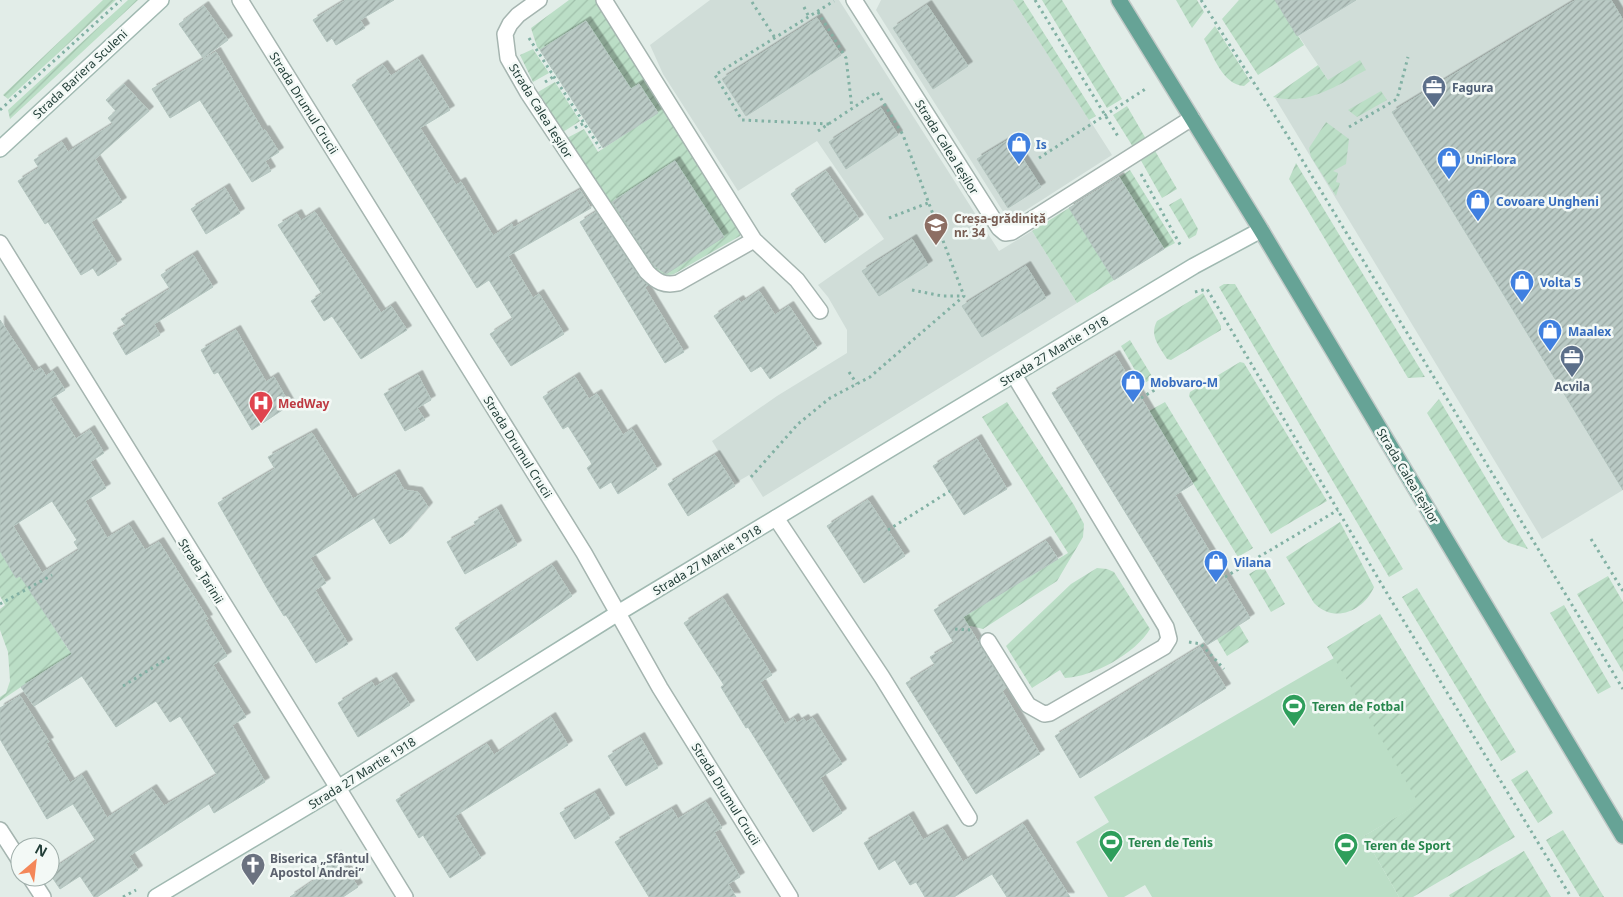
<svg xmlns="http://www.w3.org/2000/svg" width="1623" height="897" viewBox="0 0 1623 897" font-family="'Noto Sans',sans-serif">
<defs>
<pattern id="garden-furrows" width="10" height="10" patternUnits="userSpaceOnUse" patternTransform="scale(1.25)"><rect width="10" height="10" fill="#bbdec6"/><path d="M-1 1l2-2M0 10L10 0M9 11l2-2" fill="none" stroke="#a0c0ab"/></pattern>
<pattern id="building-hatch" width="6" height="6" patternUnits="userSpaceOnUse" patternTransform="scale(1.25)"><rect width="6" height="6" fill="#bacac5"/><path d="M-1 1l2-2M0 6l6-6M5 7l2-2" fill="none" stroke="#97a5a1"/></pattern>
<filter id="shadow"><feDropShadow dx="4.5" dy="-4.5" stdDeviation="0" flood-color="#0004"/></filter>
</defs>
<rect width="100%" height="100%" fill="#e2ede8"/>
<path fill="#d0ddd8" d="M710 0H839L999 251 1032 231 1077 303 763 497 749 475 737 482 712 441 777 396 847 353V330L828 297 818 285 884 239 817 141 738 191 663 74 650 45Z
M881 0H1013L1112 155 1009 221 876 10Z
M1275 0H1623V490L1542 539 1275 98 1301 99 1328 80Z"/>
<path fill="url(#garden-furrows)" d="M103 0H116L8 99 3 95Z
M128 0H138L10 119 8 110Z
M569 0H598L741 227 740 236 674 274 665 276 651 266 634 239 649 229 675 161 626 193 642 218 624 228 595 185 567 138 584 129 598 152 658 112 639 84 631 89 586 21 540 50 537 47 531 28Z
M1013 0H1023L1096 116 1089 120Z
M1042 0H1062L1122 99 1107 108Z
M1176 0H1197L1204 12 1192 28Z
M1239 0H1275L1304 45 1258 75 1222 19Z
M1215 26 1250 81 1244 86C1223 85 1213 55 1204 39Z
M533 49 549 73 533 82 520 55Z
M1360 60 1366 70C1336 86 1308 106 1273 97L1318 65 1328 80Z
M555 82 580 121 563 132 538 92Z
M1381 91 1387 100 1357 117 1348 110Z
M1127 106 1146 139 1133 147 1113 115Z
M1326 122 1349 139 1346 164 1333 171 1338 173 1336 182 1340 183 1336 196 1311 157 1309 148Z
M1154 149 1177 189 1162 198 1139 157Z
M1296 163 1425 377 1408 378 1289 179Z
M1130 170 1175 243 1164 249 1119 177Z
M1181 198 1198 229 1196 235 1189 239 1169 205Z
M1069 208 1114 280 1077 303 1032 231Z
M1224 284H1235L1403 569 1389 577 1219 287Z
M1203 293 1221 326V330L1171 360 1167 359C1159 346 1149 336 1157 321Z
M1130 340 1153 378 1143 384 1121 346Z
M1240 362 1244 363 1327 501 1271 534 1189 396 1190 392Z
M1439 399 1528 549 1509 543 1503 539 1427 413Z
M1007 402 1074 505 1084 524 1083 537 1057 581 983 629 971 626 945 628 1068 553 982 417Z
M1165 402 1253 548 1238 557 1149 411Z
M1340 522 1374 587C1364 611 1334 624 1314 603L1286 557Z
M0 551 16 578 31 569V592L68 649 82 655 51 667 0 701V697L6 693 10 681 8 652 0 630V609L5 605 0 596Z
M1263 566 1285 604 1271 612 1249 574Z
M1097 568 1107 569 1114 572 1150 629C1136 653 1093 677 1065 678L1060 670 1032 688 1006 646 1071 584Z
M1608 576 1623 602V672L1577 594Z
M1417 588 1516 752 1501 761 1402 597Z
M1564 605 1611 687 1598 694 1550 613Z
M1380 614 1515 837 1413 897H1399L1364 836 1418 804 1327 647Z
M1239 625 1249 642 1227 656 1217 639Z
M1527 770 1553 813 1538 823 1511 780Z
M1563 830 1604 897H1580L1546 840Z
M1524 851 1551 897H1450L1449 895Z"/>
<path fill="#bbdec6" d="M1334 658 1419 804 1364 836 1399 897H1152L1145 885 1124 897H1108L1076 842 1109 822 1094 797Z"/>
<path fill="url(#building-hatch)" stroke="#b4c6c0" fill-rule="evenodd" filter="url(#shadow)" d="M346 0H394L360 20 365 28 336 45 332 38 327 42 313 20Z
M1275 0H1356L1297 36Z
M1576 0H1611L1623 20V490L1392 112Z
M927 5 968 66 933 89 893 28Z
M204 6 228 40 203 58 179 24Z
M817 18 841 55 746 116 722 79Z
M586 21 631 89 639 84 658 113 603 148 540 50Z
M216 52 263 131 265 130 279 152 265 161 271 171 252 182 200 100 170 118 152 89Z
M418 59 450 110 420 128 456 185 461 182 493 236 512 224 513 228 580 190 591 208 508 256 533 298 539 294 564 334 511 366 490 334 513 319 489 280 477 288 352 85 383 65 391 76Z
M124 84 149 111 95 159 122 202 91 222 117 264 98 276 93 268 81 275 48 222 45 224 18 181 39 168 34 160 62 142 68 152 113 124 108 118 116 111 106 100Z
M881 108 898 135 846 169 829 142Z
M1010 139 1041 187 1008 208 977 159Z
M675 161 724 237 666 274 654 266 612 202Z
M826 171 859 219 825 243 791 194Z
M1119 177 1164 249 1114 280 1069 208Z
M225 188 240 213 206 234 191 209Z
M315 212 381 313 391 306 407 330 361 359 332 316 324 321 311 301 322 294 278 225 297 214 301 221Z
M596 212 639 277 648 285 645 288 684 352 665 363 580 222Z
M912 239 928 265 879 296 862 271Z
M193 255 213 287 154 324 160 335 126 355 113 333 126 326 121 319 170 289 161 275Z
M1026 266 1046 298 982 337 962 306Z
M759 291 775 315 789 306 817 348 770 379 761 366 751 372 714 316 739 300 741 303Z
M0 320 34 372 41 368 46 376 53 371 65 390 50 399 76 439 90 430 104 453 90 462 106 488 85 501 107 538 129 525 145 550 159 542 208 619 205 620 227 656 213 665 246 717 232 725 265 782 214 813 209 804 129 856 138 870 97 897H94L80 876 60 889 50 874V871L96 841 73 804 47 819 0 739V708L20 696 49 742 46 743 70 783 82 775 107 818 152 789 164 806 217 775 180 716 170 722 156 701 116 727 82 676 34 706 21 687 72 654 20 576 16 578 0 551ZM52 501 77 540 74 542 79 550 42 573 13 526Z
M236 330 266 382 274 377 290 405 252 430 218 372 214 374 201 350Z
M1115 355 1193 484 1175 495 1250 618 1207 645 1052 393Z
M418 375 431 400 417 408 425 420 405 431 384 394Z
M575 377 589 399 597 394 623 435 632 429 657 469 618 494 611 482 600 489 587 468 592 464 568 426 563 429 543 397Z
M312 433 353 499 395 474 404 490 418 492 428 507 403 536 390 544 374 518 310 558 326 583 315 590 348 644 316 663 286 615 284 616 268 590 218 503 275 469 268 457Z
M977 439 1007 489 964 515 933 466Z
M715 455 735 486 688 516 668 484Z
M868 500 905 556 864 583 827 526Z
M497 509 517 545 465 574 447 542 476 526 474 522Z
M1046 541 1058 559 963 617 1006 688 1002 691 1040 754 976 794 906 683 935 665 930 657 954 643 934 610Z
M552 565 572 596 477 661 455 628Z
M723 598 772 675 760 682 785 724 794 718 797 723 804 719 806 722 813 718 842 764 820 778 842 813 813 832 748 727 746 728 721 687 724 685 684 623Z
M1200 647 1226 688 1080 778 1055 736Z
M392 677 410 705 358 737 338 703 372 682 375 687Z
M551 717 568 745 455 816 481 858 450 878 423 835 419 838 396 800 487 744 494 755Z
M640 737 658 768 626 786 608 756Z
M595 793 610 818 575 839 560 813Z
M706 802 722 828 714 832 740 877 728 884 736 897H649L615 842 672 809 678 819Z
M909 816 923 840 943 829 963 862 1023 824 1070 897H1007L992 874 954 897H925L916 882 910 885 895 860 879 870 864 843Z
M337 855 358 887 343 897H290L315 880 310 872Z"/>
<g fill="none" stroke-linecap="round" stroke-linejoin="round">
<defs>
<path id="service" d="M539 0 518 15 510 24 505 34 508 58 528 93 647 272C657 282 664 286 678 283L754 240
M604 0 754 240 797 280 820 311
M854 0 999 228 1005 233 1012 232 1192 118
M776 518 882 677 969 818
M988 641 1028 705 1044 714 1050 713 1164 647 1169 639 1166 627 1014 375"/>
<path id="minor" d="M240 0 584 553 660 688 790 897
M0 243 338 788
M0 830 20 861
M30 877 43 897"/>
<path id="tertiary" d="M338 788 405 897"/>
<path id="secondary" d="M0 149 161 0
M156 897 338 788 618 613 1194 266 1261 230"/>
<path id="primary" d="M1119 0 1261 230 1623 836"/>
</defs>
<use href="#service" stroke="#a5b5b0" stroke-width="18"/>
<use href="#minor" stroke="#a5b5b0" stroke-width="18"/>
<use href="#tertiary" stroke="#a5b5b0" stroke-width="18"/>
<use href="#secondary" stroke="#a0b9b1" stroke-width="18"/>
<use href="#primary" stroke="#c1c9c7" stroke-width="18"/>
<path stroke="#82b1a4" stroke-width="3" stroke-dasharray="2.5 4" stroke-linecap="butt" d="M1035 0 1119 138
M1201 0 1284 130 1623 689
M752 2 775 38
M804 7 809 17
M818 12 846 58 852 108
M529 38 600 148
M545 82 556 75
M0 110 121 0
M829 124 742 120 715 75 834 1
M1349 127 1397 99 1408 57
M575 128 586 122
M1039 158 1147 88
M1141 174 1182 248
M889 218 928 203
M912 290 942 296H963
M1195 292 1207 289 1388 595 1571 897
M849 372 857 384
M1141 398 1168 382
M751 477 798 424 830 398 870 377 964 296 903 135 877 92 818 131
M888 530 950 491
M1591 539 1623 591
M1225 577 1338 510
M0 604 52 575
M955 629 970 630
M1189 642 1201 644 1224 669
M123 686 170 657
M123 897 136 890"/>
<use href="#service" stroke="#fff" stroke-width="15"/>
<use href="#minor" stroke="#fff" stroke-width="15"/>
<use href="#tertiary" stroke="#fff" stroke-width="15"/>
<use href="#secondary" stroke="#fff" stroke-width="15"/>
<use href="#primary" stroke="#66a396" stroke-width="15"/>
</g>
<defs>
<symbol id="office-pin" viewBox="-11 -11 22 30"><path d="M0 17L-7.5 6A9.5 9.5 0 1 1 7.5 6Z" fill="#5c6f8a" stroke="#f3f9f6"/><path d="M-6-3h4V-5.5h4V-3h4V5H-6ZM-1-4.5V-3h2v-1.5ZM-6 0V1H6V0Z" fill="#fff"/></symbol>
<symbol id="shop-pin" viewBox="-11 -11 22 30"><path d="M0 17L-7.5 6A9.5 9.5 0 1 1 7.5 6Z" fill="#3f7fe0" stroke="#f3f9f6"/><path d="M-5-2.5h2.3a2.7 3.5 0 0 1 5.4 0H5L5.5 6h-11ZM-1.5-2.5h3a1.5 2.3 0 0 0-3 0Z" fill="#fff"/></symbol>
<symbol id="school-pin" viewBox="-11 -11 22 30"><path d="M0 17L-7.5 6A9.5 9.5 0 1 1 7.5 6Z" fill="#8d6e63" stroke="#f3f9f6"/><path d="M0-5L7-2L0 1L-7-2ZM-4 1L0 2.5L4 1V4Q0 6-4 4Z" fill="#fff"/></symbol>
<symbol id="hospital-pin" viewBox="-11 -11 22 30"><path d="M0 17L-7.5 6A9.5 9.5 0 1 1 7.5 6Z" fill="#e0444e" stroke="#f3f9f6"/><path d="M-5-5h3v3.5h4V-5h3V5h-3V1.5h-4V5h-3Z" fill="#fff"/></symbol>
<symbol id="stadium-pin" viewBox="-11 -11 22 30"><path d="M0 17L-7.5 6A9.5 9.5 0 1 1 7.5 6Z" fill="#2e9e5b" stroke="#f3f9f6"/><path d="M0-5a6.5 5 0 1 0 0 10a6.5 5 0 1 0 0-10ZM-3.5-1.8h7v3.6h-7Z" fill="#fff"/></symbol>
<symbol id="church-pin" viewBox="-11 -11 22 30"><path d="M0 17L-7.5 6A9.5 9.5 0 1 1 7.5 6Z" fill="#6b7280" stroke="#f3f9f6"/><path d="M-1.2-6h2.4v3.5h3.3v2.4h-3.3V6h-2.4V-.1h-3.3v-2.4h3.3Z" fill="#fff"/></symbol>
</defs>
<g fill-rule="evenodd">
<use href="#office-pin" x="1420" y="73" width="28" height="38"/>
<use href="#shop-pin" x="1005" y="130" width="28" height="38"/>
<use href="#shop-pin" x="1435" y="145" width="28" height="38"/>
<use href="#shop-pin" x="1464" y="187" width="28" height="38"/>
<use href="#school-pin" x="922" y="211" width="28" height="38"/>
<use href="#shop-pin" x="1508" y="268" width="28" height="38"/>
<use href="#shop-pin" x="1536" y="317" width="28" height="38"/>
<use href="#office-pin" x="1558" y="343" width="28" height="38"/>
<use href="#shop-pin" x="1119" y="368" width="28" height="38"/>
<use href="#hospital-pin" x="247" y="389" width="28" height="38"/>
<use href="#shop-pin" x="1202" y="548" width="28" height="38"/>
<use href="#stadium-pin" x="1280" y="692" width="28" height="38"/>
<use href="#stadium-pin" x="1097" y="828" width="28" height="38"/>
<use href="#stadium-pin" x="1332" y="831" width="28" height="38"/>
<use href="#church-pin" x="239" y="851" width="28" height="38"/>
</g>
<g text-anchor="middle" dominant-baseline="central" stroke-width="5" stroke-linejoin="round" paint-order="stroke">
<g font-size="12" fill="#223e38" stroke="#f3f9f6">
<text transform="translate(80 74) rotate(-43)">Strada Bariera Sculeni</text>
<text transform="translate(304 103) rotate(58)">Strada Drumul Crucii</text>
<text transform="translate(541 111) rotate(58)">Strada Calea Ieșilor</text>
<text transform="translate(947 147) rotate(58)">Strada Calea Ieșilor</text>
<text transform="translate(1054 351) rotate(-31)">Strada 27 Martie 1918</text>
<text transform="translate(518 447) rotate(58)">Strada Drumul Crucii</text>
<text transform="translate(1408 476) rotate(59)">Strada Calea Ieșilor</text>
<text transform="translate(707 560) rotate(-31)">Strada 27 Martie 1918</text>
<text transform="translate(201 571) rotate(58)">Strada Țarinii</text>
<text transform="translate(362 773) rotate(-32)">Strada 27 Martie 1918</text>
<text transform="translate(726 794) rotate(58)">Strada Drumul Crucii</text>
</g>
<g font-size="12" font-weight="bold" fill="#4e5e75" stroke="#f3f9f6" text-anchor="start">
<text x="1452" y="87">Fagura</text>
<text x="1572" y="386" text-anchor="middle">Acvila</text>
</g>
<g font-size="12" font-weight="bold" fill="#366cbe" stroke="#f3f9f6" text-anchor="start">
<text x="1036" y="144">Is</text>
<text x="1466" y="159">UniFlora</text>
<text x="1496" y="201">Covoare Ungheni</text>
<text x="1540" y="282">Volta 5</text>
<text x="1568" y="331">Maalex</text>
<text x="1150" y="382">Mobvaro-M</text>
<text x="1234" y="562">Vilana</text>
</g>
<g font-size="12" font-weight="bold" fill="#785e54" stroke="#f3f9f6" text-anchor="start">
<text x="954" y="218">Creșa-grădiniță<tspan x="954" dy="14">nr. 34</tspan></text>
</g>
<g font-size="12" font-weight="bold" fill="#be3a42" stroke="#f3f9f6" text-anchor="start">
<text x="278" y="403">MedWay</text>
</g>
<g font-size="12" font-weight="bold" fill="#27864d" stroke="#f3f9f6" text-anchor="start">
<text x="1312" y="706">Teren de Fotbal</text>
<text x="1128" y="842">Teren de Tenis</text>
<text x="1364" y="845">Teren de Sport</text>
</g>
<g font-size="12" font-weight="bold" fill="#5b616d" stroke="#f3f9f6" text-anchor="start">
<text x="270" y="858">Biserica „Sfântul<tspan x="270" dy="14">Apostol Andrei”</tspan></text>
</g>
</g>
<g transform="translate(35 862) rotate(28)"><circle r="24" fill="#f3f9f6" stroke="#9faeaa"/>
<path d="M0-4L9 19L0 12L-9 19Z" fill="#f48759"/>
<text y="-8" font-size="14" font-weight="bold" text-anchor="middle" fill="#223e38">N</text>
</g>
</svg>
